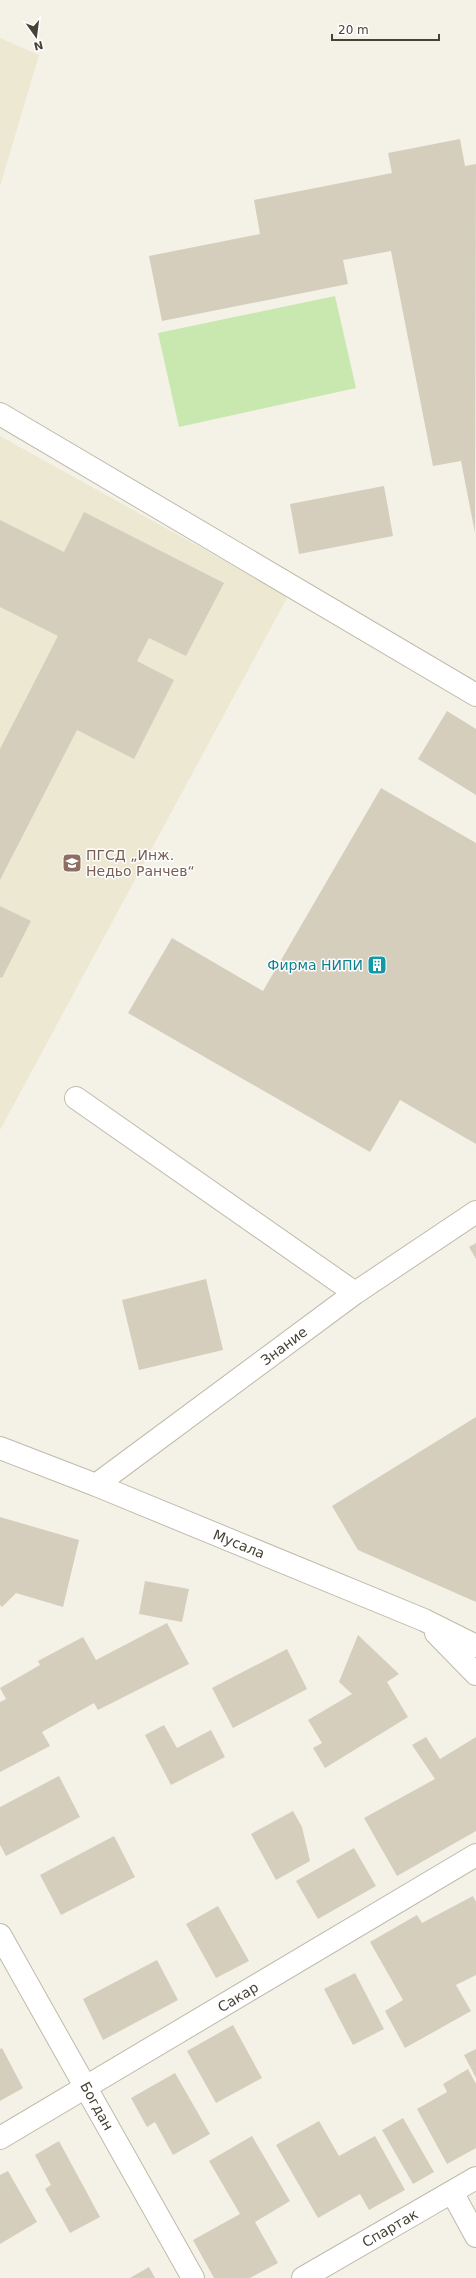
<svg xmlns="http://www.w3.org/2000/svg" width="476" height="2278" viewBox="0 0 476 2278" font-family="'DejaVu Sans',sans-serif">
<rect width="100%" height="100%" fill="#f4f1e7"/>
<path fill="#ede8d1" d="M0 38 39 55 0 186Z
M0 436 288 596 0 1130Z"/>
<path fill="#c9e8b0" d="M335 296 356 388 179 427 158 333Z"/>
<path fill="#d5cebd" d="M460 139 465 166 476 164 475 533 461 461 433 466 391 251 343 260 348 284 162 321 149 256 260 234 254 200 392 173 388 153Z
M384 486 393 536 299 554 290 504Z
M84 512 224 583 186 656 149 638 137 661 174 680 134 759 77 730 0 880V749L58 636 0 607V520L64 552Z
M447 711 476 729V795L418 759Z
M381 788 476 843V1144L400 1100 370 1152 128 1013 172 938 263 991Z
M0 906 31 921 2 978 0 977Z
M476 1243V1259L469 1247Z
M206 1279 223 1350 139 1370 122 1300Z
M476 1417V1602L358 1550 332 1506Z
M0 1517 79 1540 63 1607 16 1593 2 1607 0 1605Z
M145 1581 189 1589 182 1622 139 1614Z
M167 1623 189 1664 98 1710 94 1703 42 1732 50 1746 0 1772V1702L6 1699 0 1688 40 1665 38 1661 83 1637 96 1660Z
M358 1635 399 1674 387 1682 408 1717 325 1768 313 1748 322 1743 308 1720 352 1694 339 1682Z
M287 1649 307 1689 233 1728 212 1688Z
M164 1725 177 1748 211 1730 225 1757 171 1785 145 1735Z
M426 1737 440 1759 476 1737V1831L397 1876 364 1818 435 1779 412 1745Z
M59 1776 80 1817 6 1856 0 1845V1807Z
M293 1811 302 1827 310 1861 276 1880 251 1834Z
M114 1836 135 1877 61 1915 40 1875Z
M354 1848 376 1886 318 1919 296 1881Z
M473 1896 476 1902V1975L456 1985 471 2011 405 2048 385 2011 403 2000 370 1942 417 1915 422 1923Z
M218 1906 249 1961 216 1978 186 1924Z
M157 1960 178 2000 103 2040 83 1999Z
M355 1973 384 2029 353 2045 324 1989Z
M233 2025 262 2078 216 2103 187 2051Z
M2 2048 23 2088 0 2101V2049Z
M476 2049V2078L464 2055Z
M468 2069 476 2084V2148L447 2164 417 2109 447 2092 443 2084Z
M175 2073 210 2134 173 2155 155 2122 147 2127 131 2098Z
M403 2118 434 2172 413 2184 382 2130Z
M319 2121 339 2156 375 2136 405 2190 369 2210 360 2194 318 2218 276 2145Z
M252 2136 290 2201 255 2222 278 2263 250 2278H214L193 2240 240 2214 209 2161Z
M59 2141 100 2217 70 2233 45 2189 51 2185 35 2155Z
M8 2171 37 2222 0 2244V2175Z
M149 2267 155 2278H130Z"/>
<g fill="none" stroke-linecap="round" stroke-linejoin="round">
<defs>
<path id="street" d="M0 414 476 695
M76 1098 355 1293
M0 1448 96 1485 424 1620 476 1646
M96 1485 355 1293 476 1212
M436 1633 476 1674
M0 1935 193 2278
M0 2138 476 1855
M452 2192 476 2236
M303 2278 476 2178"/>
</defs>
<use href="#street" stroke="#bfbaaa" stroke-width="24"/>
<use href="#street" stroke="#fff" stroke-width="22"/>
</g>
<defs>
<symbol id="school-square" viewBox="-11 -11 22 22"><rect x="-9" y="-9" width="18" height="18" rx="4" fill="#8d6e63" stroke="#fff"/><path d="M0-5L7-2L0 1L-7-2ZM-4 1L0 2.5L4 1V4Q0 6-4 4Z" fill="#fff"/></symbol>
<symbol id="building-square" viewBox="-11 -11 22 22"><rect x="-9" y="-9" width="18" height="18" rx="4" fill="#0f9aa8" stroke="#fff"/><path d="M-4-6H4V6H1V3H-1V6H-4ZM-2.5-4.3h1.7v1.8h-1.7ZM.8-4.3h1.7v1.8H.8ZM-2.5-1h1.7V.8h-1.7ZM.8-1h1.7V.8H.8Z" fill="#fff"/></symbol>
</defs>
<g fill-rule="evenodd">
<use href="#school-square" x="61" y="852" width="22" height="22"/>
<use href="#building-square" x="366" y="954" width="22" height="22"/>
</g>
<g text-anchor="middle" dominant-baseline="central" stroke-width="3" stroke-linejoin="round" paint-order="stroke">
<g font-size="14" fill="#785e54" stroke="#fff" text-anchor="start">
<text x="86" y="855">ПГСД „Инж.<tspan x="86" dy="16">Недьо Ранчев“</tspan></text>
</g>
<g font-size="14" fill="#0d838f" stroke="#fff" text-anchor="end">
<text x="363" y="965">Фирма НИПИ</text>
</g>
<g font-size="14" fill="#474236" stroke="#fff">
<text transform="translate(284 1346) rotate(-37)">Знание</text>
<text transform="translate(239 1544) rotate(22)">Мусала</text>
<text transform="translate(238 1997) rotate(-31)">Сакар</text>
<text transform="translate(97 2106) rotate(61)">Богдан</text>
<text transform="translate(390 2228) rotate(-30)">Спартак</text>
</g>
</g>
<g transform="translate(36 36) rotate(166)" stroke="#ffffff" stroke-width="3" paint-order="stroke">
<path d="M0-3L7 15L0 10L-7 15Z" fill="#474236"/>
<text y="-6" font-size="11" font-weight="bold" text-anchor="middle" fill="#474236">N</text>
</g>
<path d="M332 34v6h107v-6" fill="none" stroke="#474236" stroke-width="2"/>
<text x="338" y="34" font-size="12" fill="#474236" stroke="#ffffff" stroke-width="3" paint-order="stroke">20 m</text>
</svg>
